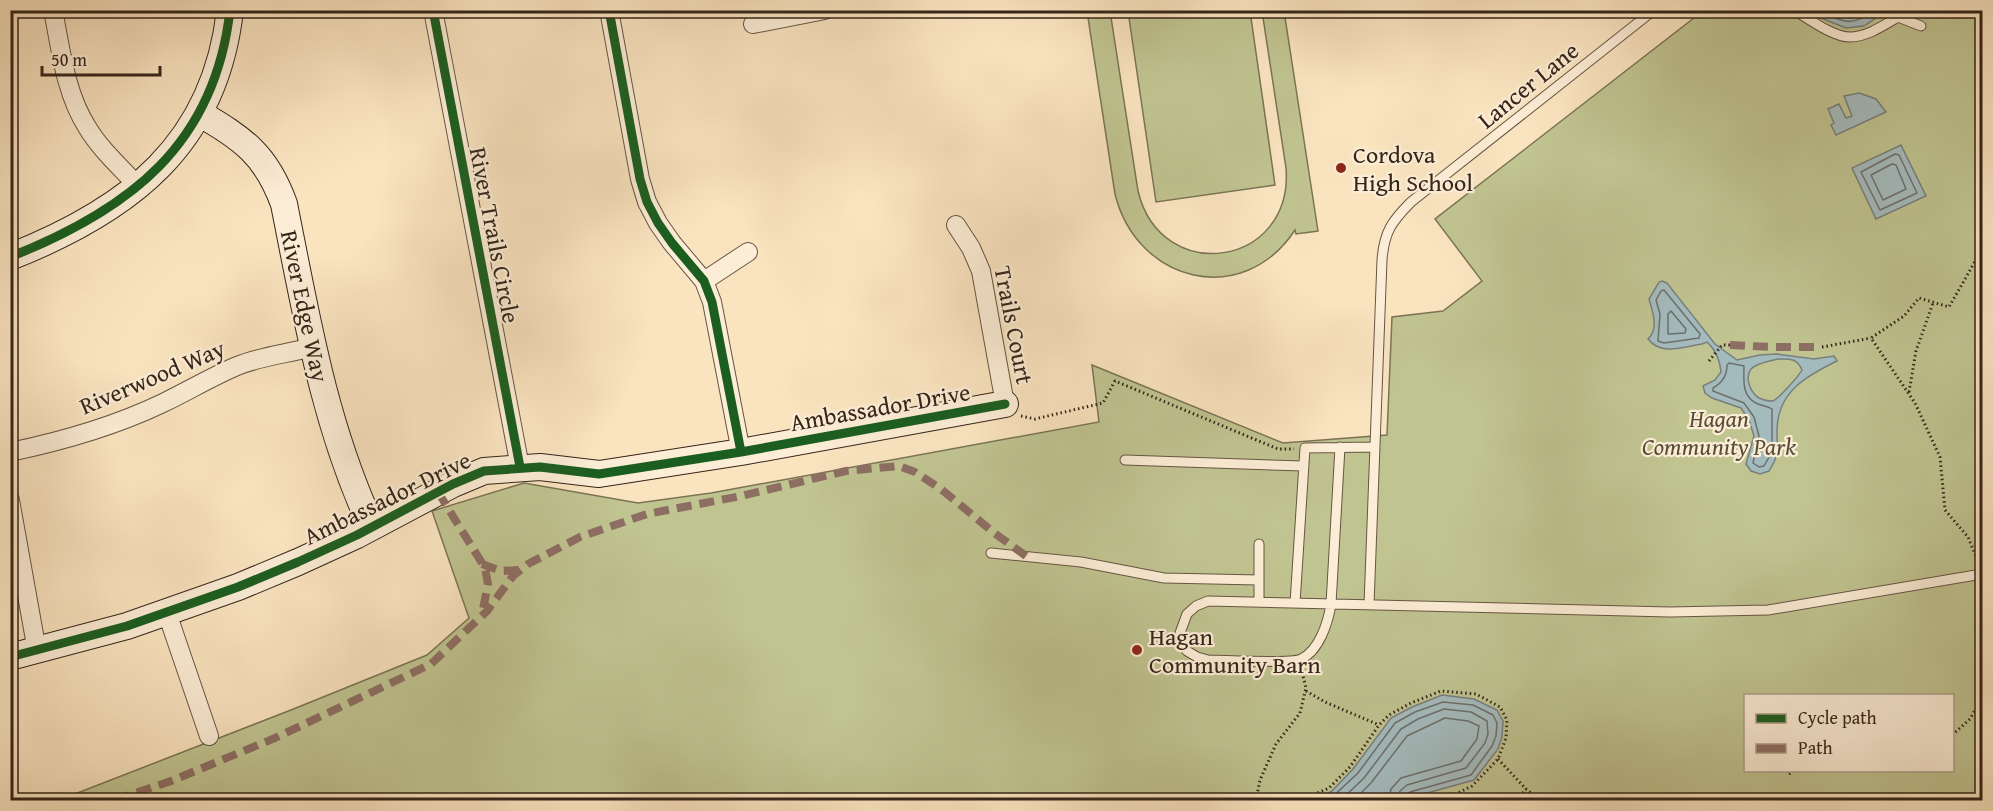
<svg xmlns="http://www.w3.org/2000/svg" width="1993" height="811" viewBox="0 0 1993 811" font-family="'Gentium Book Plus',serif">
<rect width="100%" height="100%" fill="#fae4c0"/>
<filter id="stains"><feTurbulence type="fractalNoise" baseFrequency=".00333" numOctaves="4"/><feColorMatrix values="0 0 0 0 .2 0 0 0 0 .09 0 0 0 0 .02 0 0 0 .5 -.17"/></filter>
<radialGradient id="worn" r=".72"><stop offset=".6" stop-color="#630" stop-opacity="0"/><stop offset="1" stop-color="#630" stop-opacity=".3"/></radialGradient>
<path fill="#c0c491" stroke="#7a7455" stroke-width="1.5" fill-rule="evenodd" d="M1087 11H1110L1138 191C1161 287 1294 267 1286 168L1262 11H1284L1318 231 1296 234 1295 230C1243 309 1137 283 1115 194Z
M1128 11H1250L1275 185 1156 202Z
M1703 11H1982V800H51L62 799 291 710 427 655 469 618 432 511 524 483 638 503 711 493 1099 422 1092 365 1283 443 1387 435 1392 317 1443 311 1482 281 1435 219ZM1746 696H1952V770H1746Z"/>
<path fill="#a4bbbe" stroke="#787f7c" stroke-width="1.5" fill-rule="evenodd" d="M1803 11H1886L1864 26 1846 28Z
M1859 93 1876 99 1886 112 1836 135 1831 125 1834 123 1828 109 1839 104 1846 118 1852 116 1844 96Z
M1901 145 1926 196 1876 219 1852 168Z
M1662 281 1667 283 1715 344 1737 360 1760 355 1777 354 1814 359 1834 356 1837 361C1806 376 1777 392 1777 431 1777 449 1780 454 1769 471L1760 474 1751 471 1746 464 1754 436 1749 420 1741 408 1712 398 1705 393 1703 386 1715 380 1721 372C1720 360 1716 350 1707 342L1702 344C1683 347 1661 356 1648 339 1659 328 1653 313 1649 299L1659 282ZM1778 359C1790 359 1797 358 1802 370 1798 377 1779 398 1773 401 1770 401 1763 400 1759 398 1751 393 1744 378 1751 369 1757 363 1770 361 1778 359Z
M1442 695 1474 699 1497 710 1503 721 1502 737 1498 749 1474 780 1402 800H1318L1332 791 1353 769 1391 718 1412 707Z"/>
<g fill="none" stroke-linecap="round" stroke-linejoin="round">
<path stroke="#6c706c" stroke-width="1.5" d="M1816 10C1842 21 1850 29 1875 10
M1895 154 1899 155 1917 193 1880 210 1861 172Z
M1892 164 1896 165 1906 189 1883 200 1871 175Z
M1664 290 1700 334 1699 338 1664 343 1658 341 1660 314 1656 300 1661 291Z
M1671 311 1686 329 1685 333 1668 334V314Z
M1729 363 1744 366C1744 380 1741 397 1758 404 1763 406 1768 406 1772 409V452L1764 466 1759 467 1753 463 1759 436 1754 417 1744 403 1713 391V388C1722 383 1727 376 1727 365Z
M1329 800 1358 773 1395 723 1415 712 1443 702 1473 705 1493 715 1497 723 1496 736 1492 746 1471 775 1410 792 1406 795V800
M1341 800 1364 778 1401 729 1418 719 1444 709 1471 712 1487 721 1488 734 1485 743 1466 768 1407 785 1400 791 1398 800
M1354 800 1371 783 1407 736 1445 718 1468 721 1479 726 1477 739 1461 761 1401 778 1391 789 1389 800"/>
<defs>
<path id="lane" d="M1794 10C1809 19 1833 37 1850 37 1867 37 1884 25 1898 17L1921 26
M1340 447 1331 604C1328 623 1319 651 1301 659 1290 664 1224 660 1208 660L1197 657 1187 651 1180 633 1187 614 1196 606 1208 601 1670 612 1768 610 1982 574
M1125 460 1303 466
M1259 544V602
M991 553 1081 562 1164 578 1259 580
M1295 603 1305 448 1374 447
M1369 605 1382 260C1384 232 1392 221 1411 202L1654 10"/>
<path id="street" d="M53 10C61 50 65 92 87 127 100 149 121 168 139 187
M433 10 520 467
M609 10 640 179 647 202 658 223 672 243 704 281 712 302 741 452
M753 24 825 10
M956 225 971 248 981 271 1005 404
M704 281 748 252
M10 452C63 441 115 426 163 403 188 391 211 377 237 366 261 356 287 354 312 347
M10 500 37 651
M167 613 209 736"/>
<path id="secondary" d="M199 113C243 139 266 154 284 204 306 314 324 425 372 527
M10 257C129 210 215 145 230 10
M10 657 127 626 238 587 298 562 357 535 453 484 484 471 540 467 599 474 741 452 1005 404"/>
</defs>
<use href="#lane" stroke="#665543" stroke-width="11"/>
<use href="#street" stroke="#665543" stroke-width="20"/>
<use href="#secondary" stroke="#352519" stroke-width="28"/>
<path stroke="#352519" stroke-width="3" stroke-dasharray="1.5 3" stroke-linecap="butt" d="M1822 347 1871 338
M1709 361 1722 345H1730
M1909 392 1916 351 1933 303
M1021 416 1035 419 1103 403 1115 381 1278 449H1294
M1979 564 1968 537 1945 510 1940 457 1915 403 1871 338 1904 316 1919 298 1949 307 1977 258 1982 257
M1306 691 1325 702 1379 725
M1952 735 1970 719 1982 697
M1498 759 1526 789 1540 800
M1789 774 1795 770
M1256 800 1260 780 1276 744 1300 713 1306 688 1302 672
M1301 800 1329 788 1350 767 1379 725 1389 715 1411 703 1441 691 1476 694 1500 707 1507 720 1506 738 1498 759 1472 786 1456 794 1440 799 1423 800
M1517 800 1526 789
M1740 800 1744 796"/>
<use href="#lane" stroke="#fcedd6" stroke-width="9"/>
<use href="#street" stroke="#fcedd6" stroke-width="18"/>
<use href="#secondary" stroke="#fcedd6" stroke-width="26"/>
<path stroke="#8d6e63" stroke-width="8" stroke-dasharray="15 8" stroke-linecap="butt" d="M1730 345 1771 347H1822
M438 492 485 568 488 584 482 614
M482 564 501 571 521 570
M115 800 171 781 275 738 431 664 487 611 513 576 528 564 580 537 647 514 741 496 846 471 899 466 915 472 941 489 993 532 1026 556"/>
<defs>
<path id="cycleway" d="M433 10 520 467
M609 10 640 179 647 202 658 223 672 243 704 281 712 302 741 452
M10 257C129 210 215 145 230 10
M10 657 127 626 238 587 298 562 357 535 453 484 484 471 540 467 599 474 741 452 1005 404"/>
</defs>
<use href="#cycleway" stroke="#fcedd6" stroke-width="13"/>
<use href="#cycleway" stroke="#1b5e20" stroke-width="9"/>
</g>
<g fill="#8f2418" stroke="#fcedd6" stroke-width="2">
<circle cx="1341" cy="168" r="6"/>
<circle cx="1137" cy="650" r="6"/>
</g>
<g text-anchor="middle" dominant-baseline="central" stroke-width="4.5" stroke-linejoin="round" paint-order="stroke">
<g font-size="24" fill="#352519" stroke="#fcedd6">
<text transform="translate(1528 85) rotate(-39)">Lancer Lane</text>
<text transform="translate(495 235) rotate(79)">River Trails Circle</text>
<text transform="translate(305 306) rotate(78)">River Edge Way</text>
<text transform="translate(1014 325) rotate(79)">Trails Court</text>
<text transform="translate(152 377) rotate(-23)">Riverwood Way</text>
<text transform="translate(880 407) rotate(-10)">Ambassador Drive</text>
<text transform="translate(387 498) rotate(-26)">Ambassador Drive</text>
</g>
<g font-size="24" fill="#352519" stroke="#fcedd6" text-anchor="start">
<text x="1353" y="154">Cordova<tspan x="1353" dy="28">High School</tspan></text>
<text x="1149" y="636">Hagan<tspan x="1149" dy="28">Community Barn</tspan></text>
</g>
<g font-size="24" font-style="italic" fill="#584d37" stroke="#fcedd6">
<text x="1719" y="418">Hagan<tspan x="1719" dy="28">Community Park</tspan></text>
</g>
</g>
<rect width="1993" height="811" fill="none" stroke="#fae4c0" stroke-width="36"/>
<rect x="12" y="12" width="1969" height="787" fill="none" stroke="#352519" stroke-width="3"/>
<rect x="18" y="18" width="1957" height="775" fill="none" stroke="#352519" stroke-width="1.5"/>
<rect x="1744" y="694" width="210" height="78" fill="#fcedd6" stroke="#ac9d8a" stroke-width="1.5"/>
<rect x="1756" y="714" width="30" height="9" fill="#1b5e20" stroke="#ac9d8a" stroke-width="1.5"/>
<text x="1798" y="724" font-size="18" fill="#352519">Cycle path</text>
<rect x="1756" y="744" width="30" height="9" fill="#8d6e63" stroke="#ac9d8a" stroke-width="1.5"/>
<text x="1798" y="754" font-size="18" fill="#352519">Path</text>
<path d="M42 66v9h118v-9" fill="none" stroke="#352519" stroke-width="3"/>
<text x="51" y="66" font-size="18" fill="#352519" stroke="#fcedd6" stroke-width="4.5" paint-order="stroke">50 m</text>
<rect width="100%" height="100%" filter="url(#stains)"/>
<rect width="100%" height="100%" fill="url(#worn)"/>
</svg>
